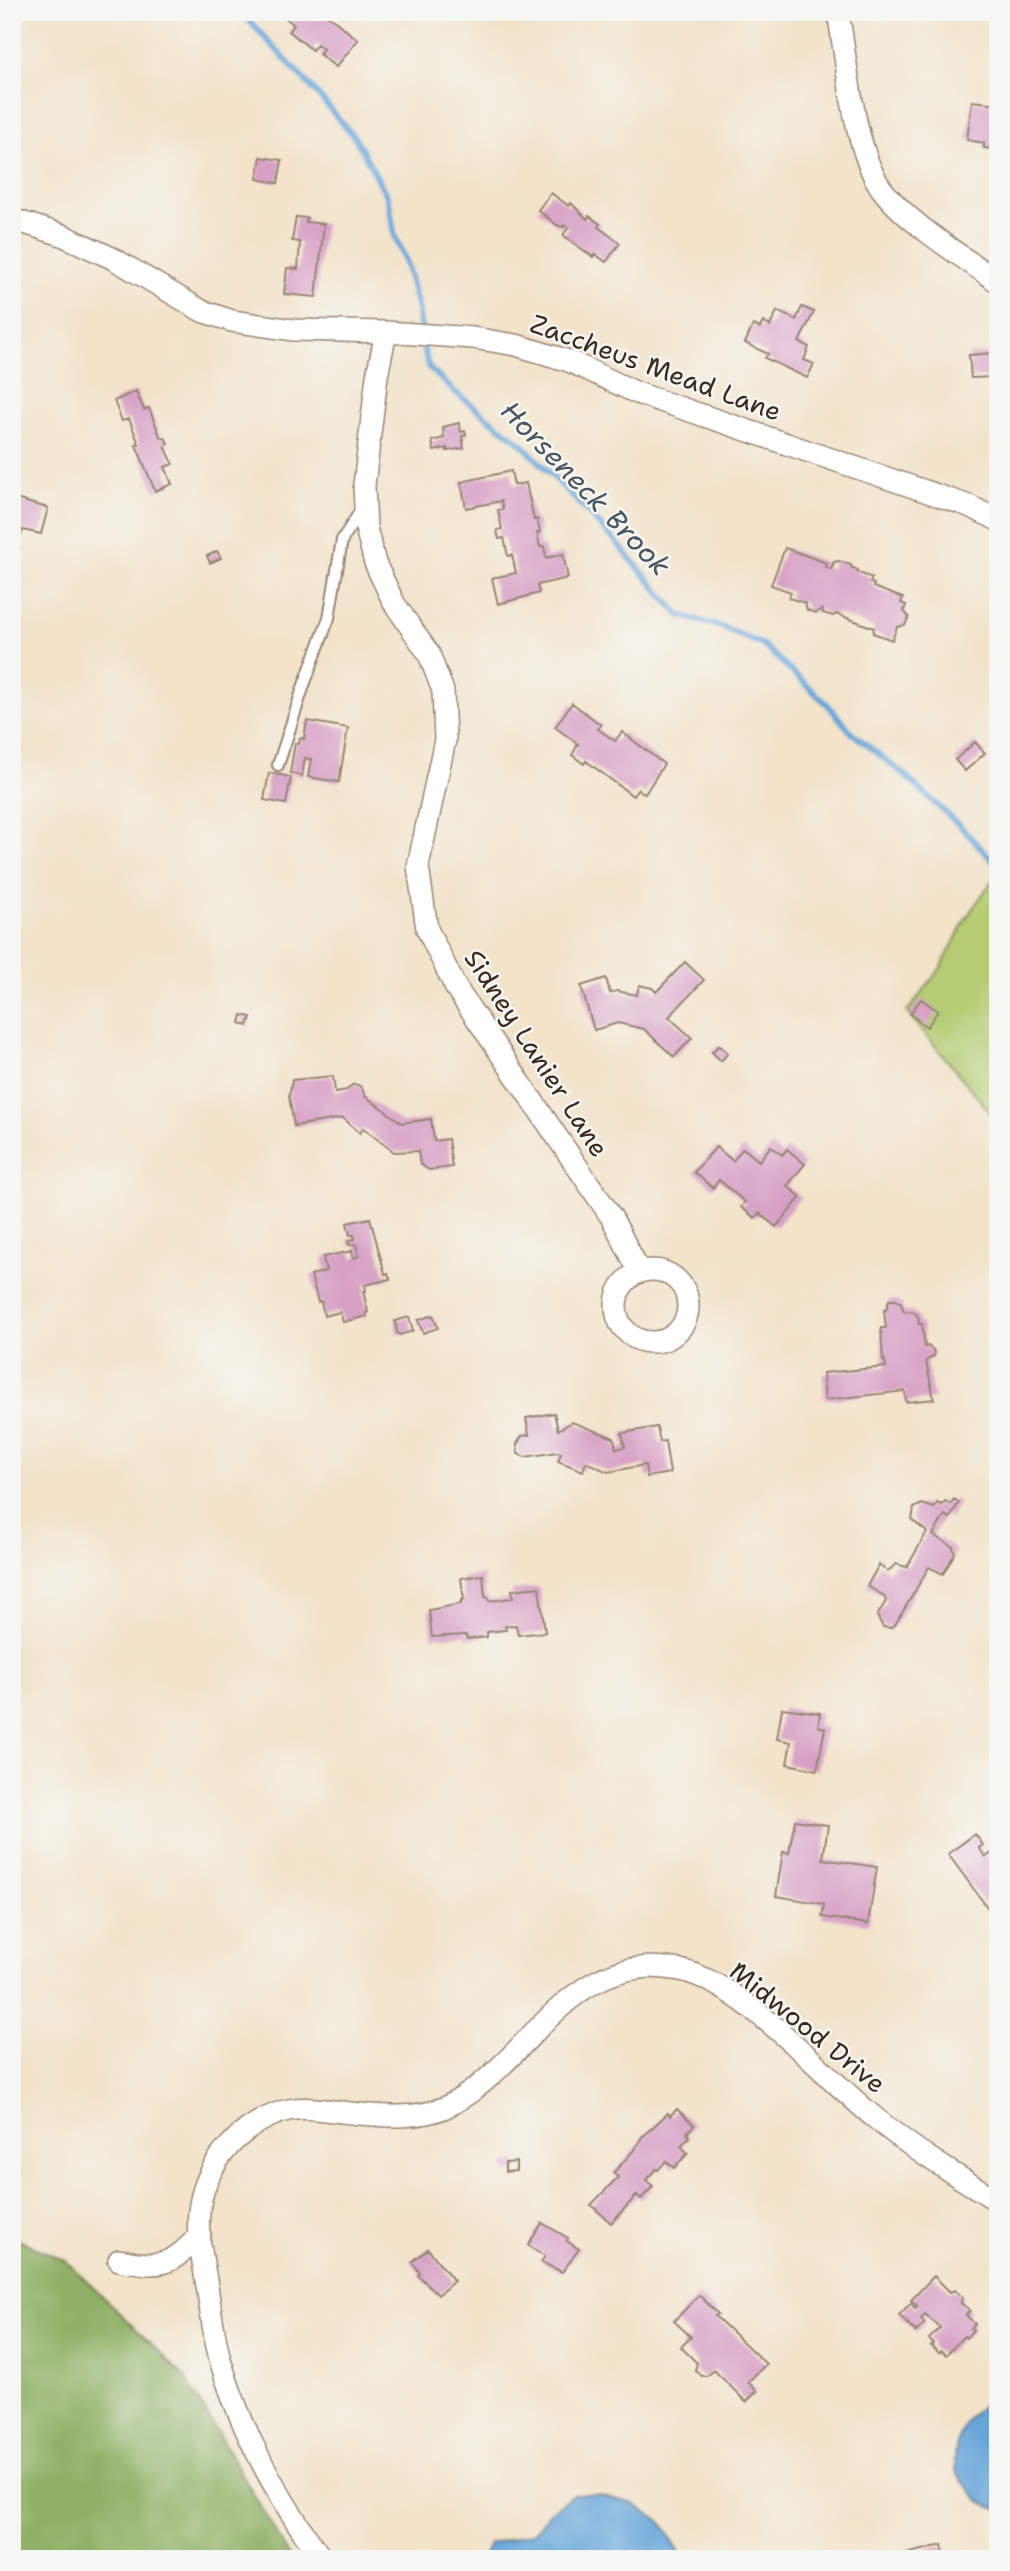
<svg xmlns="http://www.w3.org/2000/svg" width="1010" height="2571" viewBox="0 0 1010 2571" font-family="'Shantell Sans',sans-serif">
<rect width="100%" height="100%" fill="#f6f6f2"/>
<filter id="ink" filterUnits="userSpaceOnUse"><feTurbulence type="fractalNoise" baseFrequency=".0143" numOctaves="2"/><feDisplacementMap in="SourceGraphic" scale="14" xChannelSelector="R" yChannelSelector="G"/><feConvolveMatrix kernelMatrix="1 2 1 2 8 2 1 2 1" color-interpolation-filters="sRGB"/></filter>
<filter id="wash" filterUnits="userSpaceOnUse"><feTurbulence type="fractalNoise" baseFrequency=".00686" numOctaves="4" result="noise"/><feDisplacementMap in="SourceGraphic" scale="28" xChannelSelector="R" yChannelSelector="G"/><feGaussianBlur stdDeviation="1.57" result="paint"/><feColorMatrix in="noise" values="0 0 0 0 0 0 0 0 0 0 0 0 0 0 0 0 0 1.4 0 .05"/><feComposite in="paint" operator="in"/></filter>
<g filter="url(#wash)">
<rect width="100%" height="100%" fill="#f2e3c9"/>
<path fill="#b4cd73" stroke="#787c48" stroke-width="2" d="M998 872V1135L990 1112 907 1012 942 966 965 920Z"/>
<path fill="#8fb065" stroke="#656d42" stroke-width="2" d="M12 2237 66 2261 185 2377 291 2559H12Z"/>
<path fill="#66a6d9" stroke="#50687c" stroke-width="2" d="M998 2393V2508C984 2506 976 2498 968 2487 963 2482 957 2476 956 2469 952 2452 961 2426 972 2414 980 2406 990 2400 998 2393Z
M573 2494H596L634 2504 661 2521 684 2559H482L489 2544 535 2532 549 2513Z"/>
<g fill="none" stroke-linecap="round" stroke-linejoin="round">
<path stroke="#66a6d9" stroke-width="6" d="M241 12 311 87 356 139 388 198 395 237 405 259 418 308 424 350 429 368 455 392 521 443 615 541 679 615 722 627 763 645 827 704 852 733 902 773 960 826 998 866"/>
</g>
<g id="blocks">
<path fill="#d7a0c5" d="M279 12H324L358 40 336 67 319 54 323 49 317 44 312 50 289 31 294 25Z
M972 101 998 104V150L984 148V143L967 140Z
M261 157 282 160 278 183 257 179Z
M551 193 569 206 571 203 587 219 589 216 600 224 598 227 620 243 606 262 595 254 593 257 563 235 569 227 565 225 564 227 557 225 538 210Z
M296 217 307 218 306 222 324 224 316 297 284 294 287 268 298 269 300 242 292 241Z
M802 307 814 312 799 342 809 347 804 360 814 364 807 378 765 358 768 354 745 343 753 325 760 328 763 322 770 326 777 311 796 320Z
M993 353 995 377 971 378 969 355Z
M136 391 144 410 149 408 160 436 163 438 165 437 168 444 165 446 173 464 165 467 172 484 155 491 136 445 139 444 129 419 122 421 114 401Z
M459 423 461 432 465 431 466 435 462 436 464 448 447 451V448L434 451 432 441 444 438 443 427Z
M511 471 514 485 526 483 534 520 537 519 540 532 537 533 540 547 544 546 546 558 563 554 568 578 537 585 539 593 498 604 492 578 516 573 512 555 508 556 504 538 499 539 497 530 502 529 498 510 503 509 501 501 466 508 461 482Z
M12 498 48 508 41 534 23 530 17 546 20 548 18 556 12 559Z
M785 548 827 563 826 567 831 569 834 562 839 561 851 565V567L858 570 857 572 872 578 870 583 874 584 873 587 903 598 901 603 906 605 904 611 909 617 905 625 897 627 892 640 873 633 874 628 837 614 833 616 823 613 822 609 816 613 807 610 805 603 789 598 791 592 771 585Z
M217 551 221 558 210 563 207 556Z
M572 703 601 725 598 729 615 741 622 732 664 764 645 794 638 789 633 796 586 761 584 764 572 755 578 744 555 727Z
M307 721 348 728 339 782 308 777 311 759 305 758 302 776 290 773 295 743 299 744 300 738 304 739Z
M975 742 985 753 965 771 955 760Z
M269 773 291 777 286 804 264 800Z
M685 962 704 980 669 1017 692 1038 674 1057 644 1029 618 1023 594 1030 581 986 606 978 610 993 617 991 637 995 639 985 652 988 656 992Z
M921 999 938 1011 927 1027 910 1014Z
M242 1015 251 1017 248 1026 240 1023Z
M719 1045 728 1053 721 1061 712 1052Z
M333 1076 335 1092 347 1090 352 1085H358L362 1088 365 1096 402 1123 431 1119 434 1141 448 1139 452 1167 429 1170 420 1164 418 1151 394 1152 363 1128 360 1133 343 1118 294 1126 289 1096 292 1080Z
M771 1146 782 1155 787 1149 805 1164 787 1186 801 1197 776 1227 759 1213 755 1218 741 1207 745 1202 719 1180 713 1188 694 1172 716 1147 733 1161 743 1148 759 1161Z
M370 1218 385 1274 388 1273 390 1279 365 1285 366 1291H363L368 1312 366 1313 367 1316 343 1322 340 1312 324 1316 321 1301 318 1302 311 1275 326 1271 323 1257 352 1251 353 1258 359 1256 356 1244 349 1245 348 1240 355 1239 354 1235H350L347 1223Z
M889 1300H896L901 1303 904 1312 912 1311 918 1316 919 1324H922L925 1347 928 1346 933 1350 934 1356 926 1361 934 1399 906 1402 905 1391 825 1400 823 1373 886 1367 885 1360 883 1361 881 1328H886L884 1310H886Z
M433 1315 438 1328 423 1333 418 1320Z
M409 1317 413 1331 400 1335 397 1333 395 1321Z
M554 1413 558 1430 572 1422 614 1438 616 1449 625 1447 622 1433 657 1427 660 1442 665 1441 670 1473 647 1477 645 1465 608 1472 586 1462 583 1471 558 1461 561 1453 558 1452 525 1457 518 1454 517 1444 522 1436 529 1435 526 1418Z
M954 1499 959 1502 950 1518 945 1515 933 1535 953 1547 955 1553 943 1574 929 1567 895 1625 890 1628 883 1627 877 1616 886 1601 884 1596 867 1586 879 1565 888 1571 896 1564 907 1567 927 1532 912 1520 914 1508 922 1504 934 1508 937 1503 942 1505 945 1501 951 1504Z
M483 1575 485 1597H488L489 1601 513 1598 512 1590 539 1587 545 1632 518 1635 516 1625 505 1626 506 1630 487 1632V1637L467 1639 466 1635 432 1637 429 1610 461 1604V1600H464L461 1578Z
M782 1708 820 1713 818 1726 825 1728 817 1770 787 1764 791 1742 777 1739Z
M795 1820 828 1825 823 1859 877 1867 868 1924 822 1917 824 1904 776 1896 783 1852 789 1853Z
M975 1834 983 1845 979 1848 986 1857 995 1851 998 1855V1922L948 1854Z
M677 2109 694 2125 687 2133 689 2137 681 2146 688 2153 674 2168 666 2161 658 2170 656 2169 646 2180 653 2186 641 2199 637 2195 611 2223 591 2205 618 2177 613 2173 635 2149 642 2137 668 2113 670 2116Z
M516 2162V2171L505 2172V2163Z
M542 2223 568 2238 567 2241 579 2249 562 2272 541 2262 545 2256 528 2245Z
M428 2249 454 2281 438 2295 418 2275 420 2273 412 2262Z
M934 2276 950 2292 955 2290 962 2297 961 2303 970 2311 966 2315 975 2324 971 2328 973 2330 966 2338 964 2336 946 2355 941 2351 939 2353 931 2346 933 2344 929 2339 940 2328 925 2314 921 2319 925 2323 916 2332 899 2315 911 2303 915 2308 917 2306 911 2300Z
M699 2295 718 2314 715 2316 766 2364 748 2382 757 2391 746 2402 714 2370 707 2376H702L695 2370 697 2363 681 2347 691 2337 674 2321Z
M942 2545 945 2559H891L910 2553Z"/>
</g>
</g>
<g filter="url(#ink)">
<use href="#blocks" fill-opacity="0" stroke="#968674" stroke-width="2"/>
<g fill="none" stroke-linecap="round" stroke-linejoin="round">
<defs>
<path id="service" d="M278 765 304 685 329 618 342 540 361 510"/>
<path id="minor" d="M838 12C847 62 853 147 881 188 907 223 962 256 998 282
M12 219 62 235 114 259 202 311 232 321 294 330 386 332 473 338 516 345 569 361 637 393 969 506 998 520
M386 332 377 376 364 485 366 528 375 563 394 603 429 654 443 691 445 740 418 866 427 929 456 988 612 1218 639 1271
M616 1306a36 36 0 1 1 72 0a36 36 0 1 1-72 0Z
M119 2260C162 2267 168 2268 200 2235
M322 2559C279 2500 243 2435 222 2366 214 2340 211 2312 207 2286 203 2260 195 2230 200 2204 208 2161 240 2126 281 2112 301 2105 322 2110 342 2112 375 2116 419 2121 450 2105 533 2060 569 1948 680 1970 743 1983 822 2075 874 2117 912 2149 955 2175 998 2201"/>
</defs>
<use href="#service" stroke="#968674" stroke-width="14"/>
<use href="#minor" stroke="#968674" stroke-width="24"/>
<use href="#service" stroke="#fff" stroke-width="10"/>
<use href="#minor" stroke="#fff" stroke-width="21"/>
</g>
</g>
<g text-anchor="middle" dominant-baseline="central" stroke-width="5" stroke-linejoin="round" paint-order="stroke">
<g font-size="26" fill="#3b2a1e" stroke="#f6f6f2">
<text transform="translate(656 367) rotate(20)">Zaccheus Mead Lane</text>
<text transform="translate(537 1053) rotate(57)">Sidney Lanier Lane</text>
<text transform="translate(808 2027) rotate(39)">Midwood Drive</text>
</g>
<g font-size="28" font-style="italic" fill="#4a555f" stroke="#f6f6f2">
<text transform="translate(586 488) rotate(46)">Horseneck Brook</text>
</g>
</g>
<rect width="1010" height="2571" fill="none" stroke="#f6f6f2" stroke-width="42"/>
</svg>
